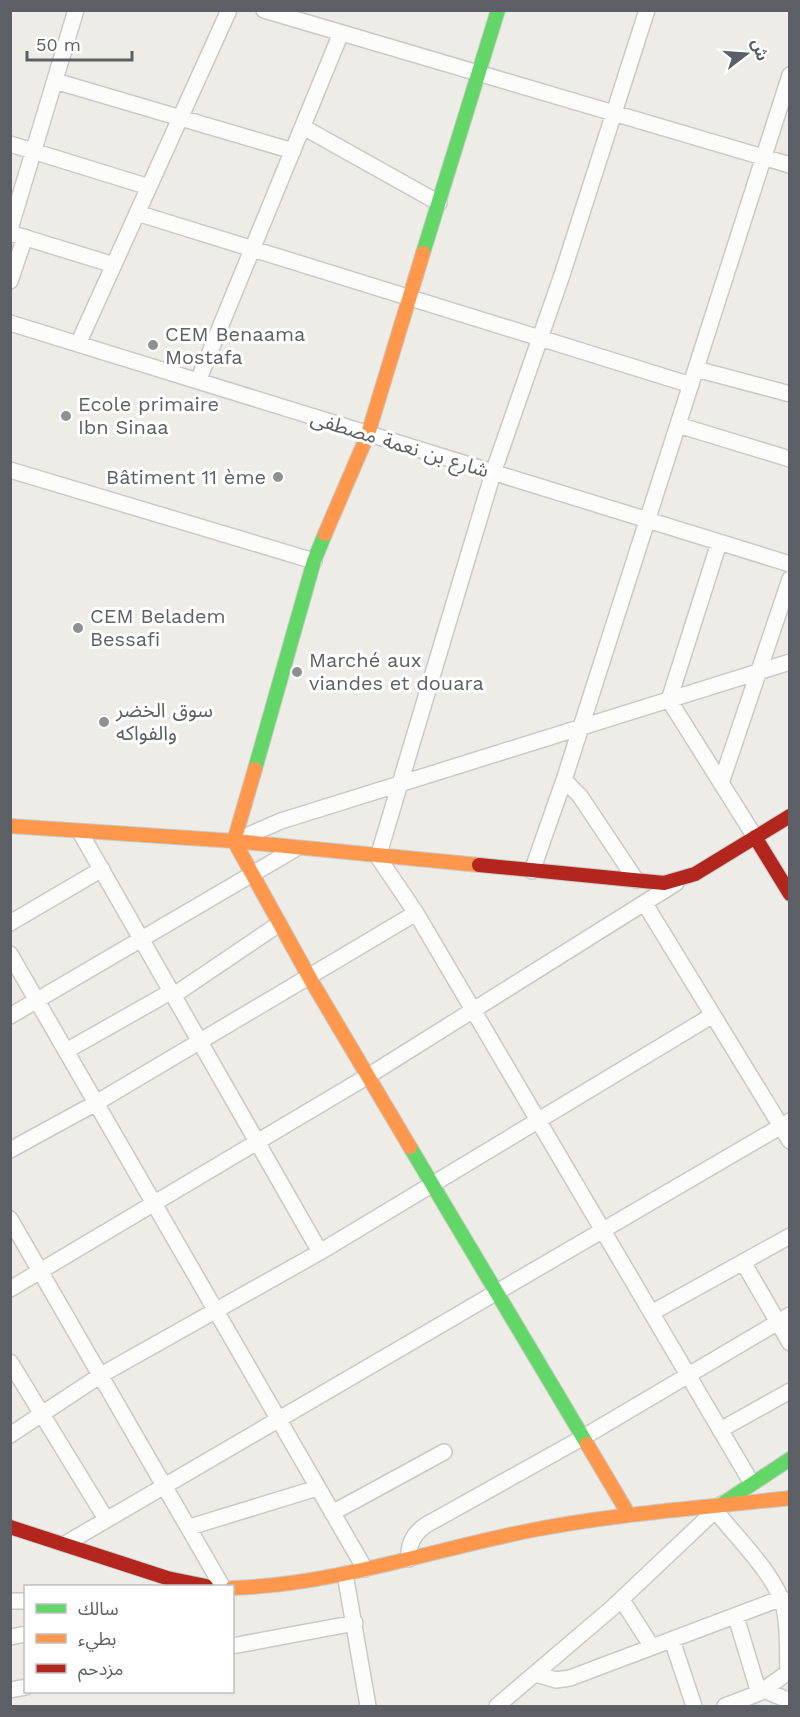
<svg xmlns="http://www.w3.org/2000/svg" width="800" height="1717" viewBox="0 0 800 1717" font-family="'Work Sans','Noto Sans Arabic',sans-serif">
<rect width="100%" height="100%" fill="#edece7"/>
<g fill="none" stroke-linecap="round" stroke-linejoin="round">
<defs>
<path id="street" d="M264 10 790 165
M647 10 562 275 493 473 378 857 416 913 751 1482
M55 81 293 151
M303 127 439 203
M10 144 149 187
M137 213 691 385
M10 229 76 10
M10 233 114 265
M10 281 25 237
M10 323 790 564
M78 344 229 10
M696 369 790 394
M198 381 341 33
M678 425 790 459
M10 470 314 561
M719 543 669 700 755 837
M564 780 790 75
M721 783 790 579
M80 832 320 1252
M237 840 281 821 790 662
M532 871 564 780 580 796 636 880
M645 904 790 1141
M10 923 102 869
M10 954 365 1569
M174 995 279 924
M10 1016 295 849
M66 1051 172 991
M10 1150 96 1103 416 913
M10 1219 222 1586
M743 1262 790 1343
M10 1289 368 1076 676 883
M653 1312 790 1236
M10 1362 106 1519
M720 1430 790 1391
M10 1435 101 1375 320 1252 713 1015
M715 1510C736 1537 776 1575 784 1608 789 1628 787 1652 788 1672
M332 1513 444 1452
M190 1527 317 1488
M65 1544 790 1121
M409 1559C408 1544 414 1533 426 1525L582 1438 790 1315
M345 1574 368 1706
M622 1600 652 1647
M10 1601H26
M736 1617 759 1693
M10 1637 26 1634
M672 1640 694 1706
M232 1646 355 1623
M536 1674 556 1680 570 1678 782 1598
M10 1690 26 1687
M764 1690 790 1701
M497 1706 612 1608 722 1504
M725 1706 759 1693 790 1671"/>
<path id="fast" d="M423 253 498 10
M255 769 314 561 325 534
M410 1147 587 1444
M722 1504 790 1459"/>
<path id="slow" d="M325 534 368 434 423 253
M255 769 234 841 312 982 410 1147
M10 826 234 841 479 865
M587 1444 629 1515
M232 1588C332 1585 425 1552 523 1532 611 1514 701 1508 790 1498"/>
<path id="jam" d="M755 837 790 894
M479 865 664 883 695 874 790 816
M10 1527 167 1578 206 1586"/>
</defs>
<use href="#street" stroke="#cac9c9" stroke-width="18"/>
<use href="#fast" stroke="#c9cac9" stroke-width="16"/>
<use href="#slow" stroke="#c9cac9" stroke-width="16"/>
<use href="#jam" stroke="#c9cac9" stroke-width="16"/>
<use href="#street" stroke="#fcfcfb" stroke-width="15"/>
<use href="#fast" stroke="#63d668" stroke-width="14"/>
<use href="#slow" stroke="#ff974d" stroke-width="14"/>
<use href="#jam" stroke="#b3261e" stroke-width="14"/>
</g>
<g fill="#8f9092" stroke="#fff" stroke-width="2">
<circle cx="153" cy="345" r="6"/>
<circle cx="66" cy="416" r="6"/>
<circle cx="278" cy="477" r="6"/>
<circle cx="78" cy="628" r="6"/>
<circle cx="297" cy="672" r="6"/>
<circle cx="104" cy="722" r="6"/>
</g>
<g text-anchor="middle" dominant-baseline="central" stroke-width="6" stroke-linejoin="round" paint-order="stroke">
<g font-size="20" fill="#5c5f65" stroke="#fff" text-anchor="start">
<text x="165" y="334">CEM Benaama<tspan x="165" dy="23">Mostafa</tspan></text>
<text x="78" y="404">Ecole primaire<tspan x="78" dy="23">Ibn Sinaa</tspan></text>
<text x="266" y="477" text-anchor="end">Bâtiment 11 ème</text>
<text x="90" y="616">CEM Beladem<tspan x="90" dy="23">Bessafi</tspan></text>
<text x="309" y="660">Marché aux<tspan x="309" dy="23">viandes et douara</tspan></text>
<text x="116" y="710">سوق الخضر<tspan x="116" dy="23">والفواكه</tspan></text>
</g>
<g font-size="20" fill="#5c5f65" stroke="#fff">
<text transform="translate(400 444) rotate(17)">شارع بن نعمة مصطفى</text>
</g>
</g>
<rect width="800" height="1717" fill="none" stroke="#5c5f65" stroke-width="24"/>
<rect x="24" y="1585" width="210" height="108" fill="#ffffff" stroke="#bebfc1" stroke-width="1.5"/>
<rect x="36" y="1604" width="30" height="9" fill="#63d668" stroke="#bebfc1" stroke-width="1.5"/>
<text x="78" y="1615" font-size="18" fill="#5c5f65">سالك</text>
<rect x="36" y="1634" width="30" height="9" fill="#ff974d" stroke="#bebfc1" stroke-width="1.5"/>
<text x="78" y="1645" font-size="18" fill="#5c5f65">بطيء</text>
<rect x="36" y="1664" width="30" height="9" fill="#b3261e" stroke="#bebfc1" stroke-width="1.5"/>
<text x="78" y="1675" font-size="18" fill="#5c5f65">مزدحم</text>
<g transform="translate(746 54) rotate(73)" stroke="#ffffff" stroke-width="4.5" paint-order="stroke">
<path d="M0-4.5L10 22L0 15L-10 22Z" fill="#5c5f65"/>
<text y="-9" font-size="16" font-weight="bold" text-anchor="middle" fill="#5c5f65">ش</text>
</g>
<path d="M27 51v9h105v-9" fill="none" stroke="#5c5f65" stroke-width="3"/>
<text x="36" y="51" font-size="18" fill="#5c5f65" stroke="#ffffff" stroke-width="4.5" paint-order="stroke">50 m</text>
</svg>
